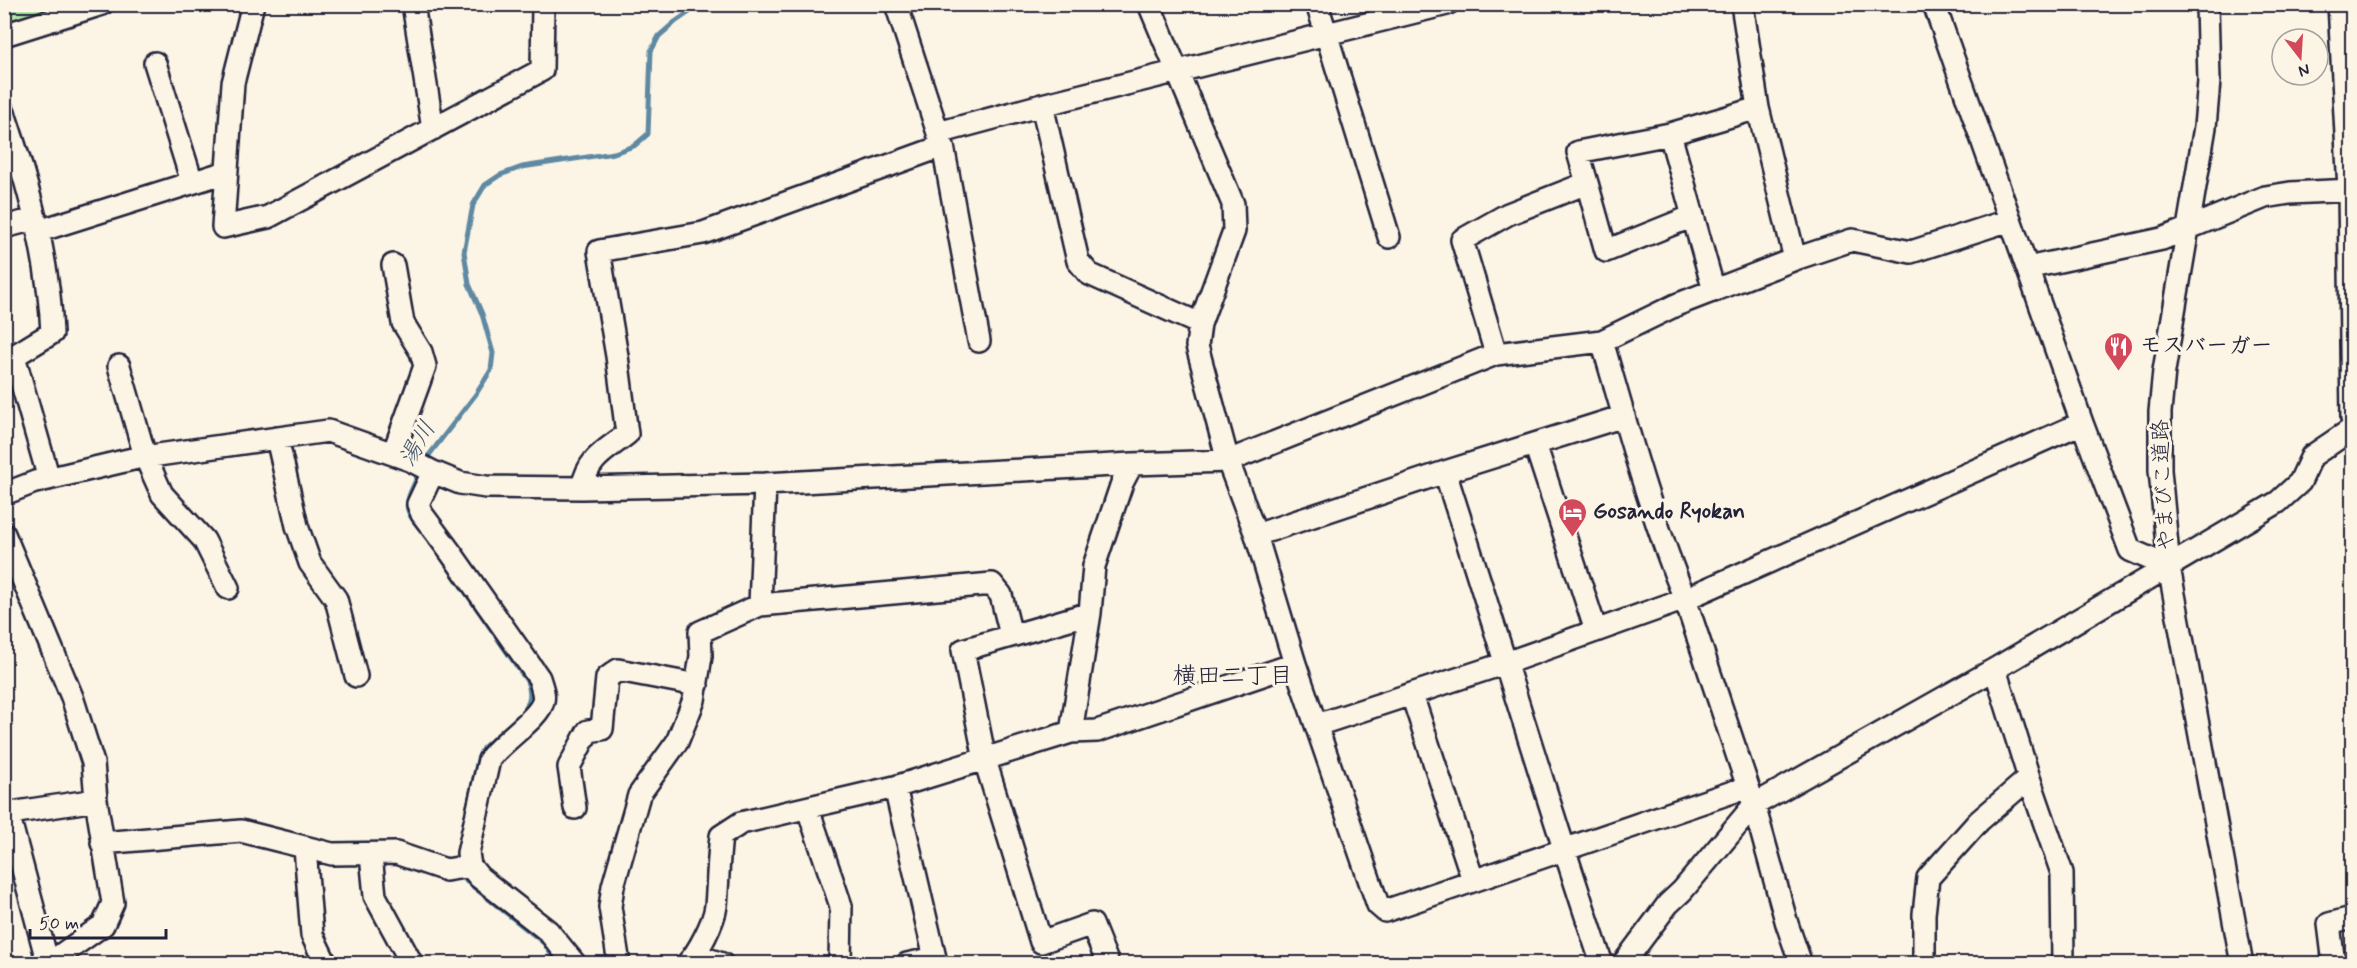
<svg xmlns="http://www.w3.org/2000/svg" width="2357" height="968" viewBox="0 0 2357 968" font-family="Mynerve,'Klee One',sans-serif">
<rect width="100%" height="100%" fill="#fcf5e5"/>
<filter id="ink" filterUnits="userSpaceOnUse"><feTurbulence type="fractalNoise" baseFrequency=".0167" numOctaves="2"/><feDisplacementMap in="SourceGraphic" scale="12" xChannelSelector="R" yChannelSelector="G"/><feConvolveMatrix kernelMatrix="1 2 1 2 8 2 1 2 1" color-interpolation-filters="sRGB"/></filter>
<g filter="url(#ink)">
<path fill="#b4e7a8" stroke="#6b8472" stroke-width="1.5" d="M5 5H68L5 23Z"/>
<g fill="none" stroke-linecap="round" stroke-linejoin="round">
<path stroke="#5e89a2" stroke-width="5" d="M423 463 476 394 491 370 493 353 482 314 469 284 464 252 473 205 485 185 500 175 522 167 614 153 634 146 648 134 651 51 659 36 675 22 701 4
M420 471C404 507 400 506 426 536
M439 554 527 681C533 696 529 705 519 717
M463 829 478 759 483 748 497 736
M463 873 466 881 544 943 557 964"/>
<defs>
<path id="minor" d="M253 4 233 83 223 227 268 217 542 70 543 4
M413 4 433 129
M896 4 938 133 1042 105 1447 4
M1149 4 1233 204 1234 231 1200 324 1197 346 1228 461 1256 535 1295 664 1378 905 1385 911 1747 787
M1317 4 1389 237
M1742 4 1758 108 1795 259
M1934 4 2082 423 2130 550 2169 567
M2207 4 2209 81 2205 127 2164 371 2160 412V470L2169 567 2242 964
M2339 4 2349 190 2352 419
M4 35 102 4
M155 63 192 182
M1042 105 1078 261 1089 274 1200 324
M4 113C28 184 49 258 52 333L4 362
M1670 134 1758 108
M943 146 979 341
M1587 183 1606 251 1693 216
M4 227 35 219
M39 231 226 172
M2027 268 2162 239 2265 197 2290 193 2352 190
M1602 341C1627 427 1651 516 1685 599L1754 805 1787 924 1801 964
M1496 354 1462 240 1508 214 1587 183 1578 152 1670 134 1714 291
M14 356 49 479
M119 366 145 456 162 494 204 540 228 588
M277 438 297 526 310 563 336 599 356 676
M1535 444 1596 631
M393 454 425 366 421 352 403 323 393 265
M433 472 418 504 422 514 451 553 539 678C541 685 545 694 543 701 540 718 500 742 489 760L468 853 470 866
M1445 472C1498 636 1547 801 1602 964
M582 488C588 458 604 452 627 434L617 356 599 251 703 233 943 146 938 133
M4 494 35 482 137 458 328 431 410 460 433 472 460 483 486 487 582 488 765 484 1132 464 1228 461 1496 354 1602 341 1676 305 1795 259 1852 240 1911 252 2010 220
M4 534 72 697 93 763 96 800 113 903 103 925 48 964
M1256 535 1445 472 1624 416
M760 605 765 484
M1995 669 2029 778 2062 873 2063 964
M1412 695 1473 880
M1317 725 1506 663 1685 599 2082 423
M1071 732 1090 613
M895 787 935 958 907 964
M575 808 569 767 588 731 602 729 607 678 618 670 697 685
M808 809 841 906 840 964
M8 813 48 964
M4 814 96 800
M102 843 241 831 332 854 396 853 446 870 470 866 479 877 548 931 575 964
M305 848 312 935 326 964
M371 855 375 896 412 964
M696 955 722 964
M619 964 610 907 613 886 639 795 677 742 694 700 701 656 700 632 760 605 992 584 1001 595 1011 635
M687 964C698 953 714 922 716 906 718 883 718 860 721 836L741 823 895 787 1071 732 1097 731 1295 664
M1108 964 1092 924 1041 942 985 760 963 650 1090 613 1094 566 1122 483 1132 464
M1623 964 1668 904 1682 891 1754 805 1995 669 2278 502 2300 482 2312 456 2352 429
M1924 964V914L1928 878 1979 821 2029 778
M2334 964 2329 924 2352 918"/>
</defs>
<use href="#minor" stroke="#22223b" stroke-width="26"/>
<use href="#minor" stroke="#fcf5e5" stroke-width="21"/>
</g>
</g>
<defs>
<symbol id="restaurant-pin" viewBox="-11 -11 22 30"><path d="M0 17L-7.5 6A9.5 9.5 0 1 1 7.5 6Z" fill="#d1495b" stroke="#fcf5e5"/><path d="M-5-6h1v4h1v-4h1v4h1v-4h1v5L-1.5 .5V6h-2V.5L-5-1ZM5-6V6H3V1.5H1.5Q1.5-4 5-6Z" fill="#fff"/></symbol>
<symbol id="hotel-pin" viewBox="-11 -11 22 30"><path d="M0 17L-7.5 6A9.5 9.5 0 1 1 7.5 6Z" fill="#d1495b" stroke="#fcf5e5"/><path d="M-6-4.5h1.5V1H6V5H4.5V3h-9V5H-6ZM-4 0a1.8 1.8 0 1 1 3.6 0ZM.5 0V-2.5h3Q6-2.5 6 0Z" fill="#fff"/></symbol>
</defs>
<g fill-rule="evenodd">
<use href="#restaurant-pin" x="2102" y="330" width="33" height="45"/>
<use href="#hotel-pin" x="1556" y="496" width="33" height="45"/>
</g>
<g text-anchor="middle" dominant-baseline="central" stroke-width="6" stroke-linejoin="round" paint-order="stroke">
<g font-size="22" font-weight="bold" fill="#22223b" stroke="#fcf5e5" text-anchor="start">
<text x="2140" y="346">モスバーガー</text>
<text x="1593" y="512">Gosando Ryokan</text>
</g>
<g font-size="22" fill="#22223b" stroke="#fcf5e5">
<text transform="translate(2164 485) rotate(-93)">やまびこ道路</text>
</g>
<g font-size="24" font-style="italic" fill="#40566f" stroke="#fcf5e5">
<text transform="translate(418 444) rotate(-59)">湯川</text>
</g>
<g font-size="24" fill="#22223b" stroke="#fcf5e5">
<text x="1233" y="676">横田二丁目</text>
</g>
</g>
<rect width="2357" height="968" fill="none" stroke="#fcf5e5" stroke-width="24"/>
<rect x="12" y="12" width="2333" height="944" fill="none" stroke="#22223b" stroke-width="2" filter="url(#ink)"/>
<g transform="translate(2300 57) rotate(163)"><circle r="28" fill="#fcf5e5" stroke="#a5a1a1" stroke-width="1.5"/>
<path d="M0-4.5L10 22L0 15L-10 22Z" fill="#d1495b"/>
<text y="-9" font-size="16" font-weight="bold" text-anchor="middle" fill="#22223b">N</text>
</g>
<path d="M30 929v9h136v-9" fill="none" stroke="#22223b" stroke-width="3"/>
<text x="39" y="929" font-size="18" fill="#22223b" stroke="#fcf5e5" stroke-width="4.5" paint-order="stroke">50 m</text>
</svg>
